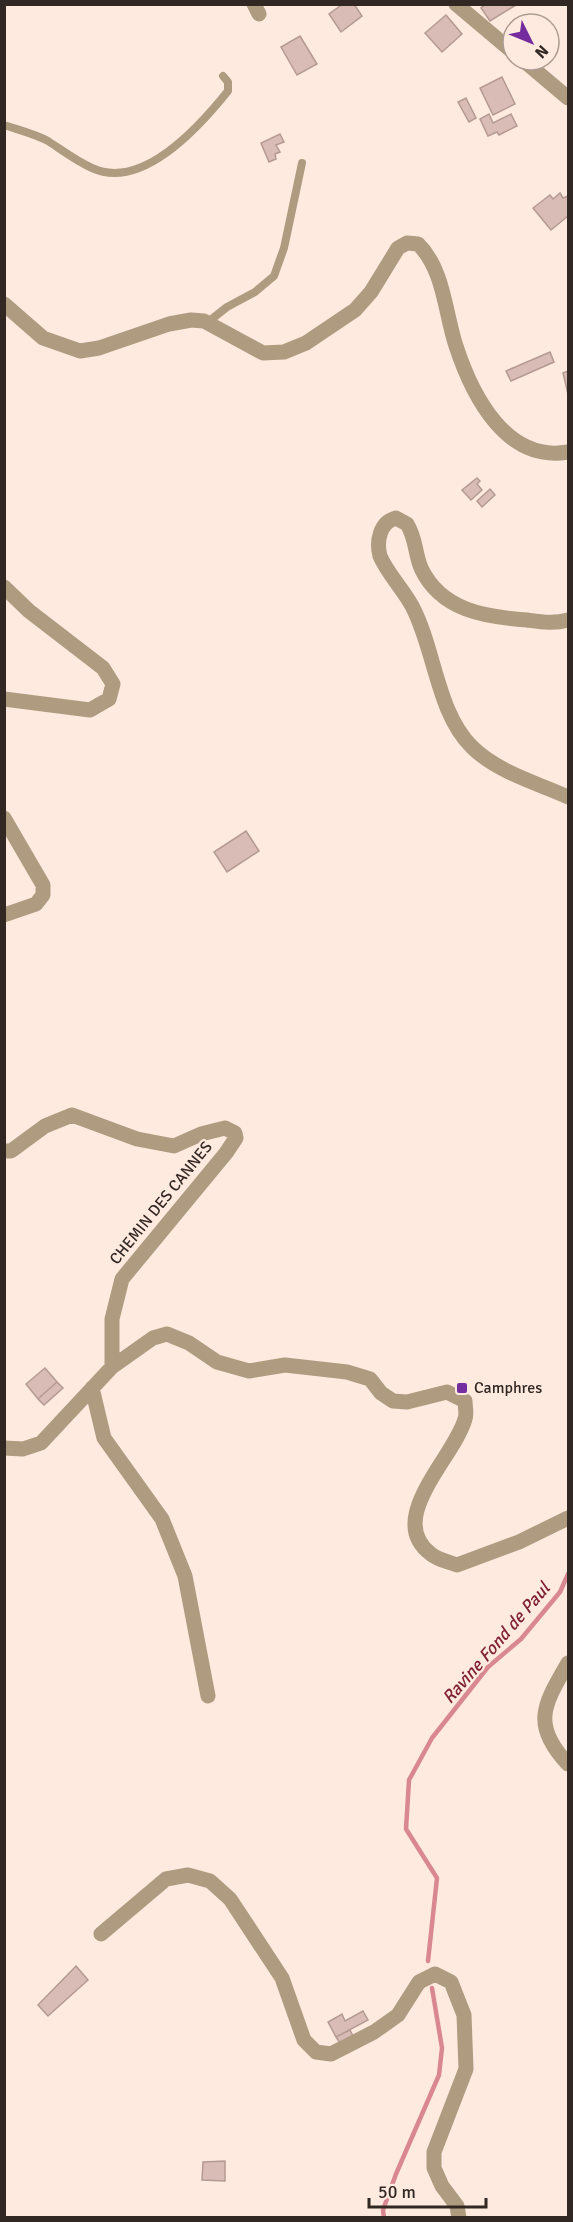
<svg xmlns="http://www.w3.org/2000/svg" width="573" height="2222" viewBox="0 0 573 2222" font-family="Signika,sans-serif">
<rect width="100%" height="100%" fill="#feeade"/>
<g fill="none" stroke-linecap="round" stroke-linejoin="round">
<path stroke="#d98891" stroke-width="4.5" d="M428 1961 437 1878 406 1829 409 1780 432 1738 488 1667 521 1639 560 1592 568 1574
M384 2218 383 2210 396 2174 439 2075 442 2048 432 1988"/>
</g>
<path fill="#d8bcb5" stroke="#b59a93" stroke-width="1.5" d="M343 4H354L362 16 341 32 329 14Z
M486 4H515L516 5 490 21 481 8Z
M446 15 462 34 442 52 425 33Z
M300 36 317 64 297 75 281 47Z
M502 77 515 104 493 115 480 88Z
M466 98 476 118 469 122 458 102Z
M489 114 493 123 511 114 517 126 499 135 497 132 488 136 480 119Z
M280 134 284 142 276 145 280 152 275 154 276 159 269 162 261 143Z
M560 193 563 198 568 196V216L551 230 533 208 550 195 553 199Z
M550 352 554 362 511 381 506 371Z
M568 371V394L563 373Z
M477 478 480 481 477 484 482 490 471 500 462 490Z
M490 489 495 495 482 507 477 501Z
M246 831 259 851 227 872 214 852Z
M45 1368 57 1382 38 1399 26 1384Z
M57 1382 63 1388 44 1405 38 1399Z
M76 1966 88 1980 48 2016 38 2005Z
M363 2011 368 2020 336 2037 328 2022 342 2014 345 2021Z
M350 2030 353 2036 340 2043 336 2037Z
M225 2161V2181L202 2180 203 2162Z"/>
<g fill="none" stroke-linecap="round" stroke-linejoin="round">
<path stroke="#af9b80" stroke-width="8" d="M4 125C19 130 35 134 48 141 62 150 76 161 92 168 142 191 200 126 228 91V82L223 76
M208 322 227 307 255 292 274 276 284 248 302 163"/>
<path stroke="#af9b80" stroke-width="15" d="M254 4 259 14
M456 4 513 52
M523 60 568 98
M4 304 43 338 80 351 99 348 169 324 191 320 204 321 263 353 284 352 306 343 355 310 371 292 398 248 407 243 418 244C444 269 445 313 456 346 472 395 506 463 568 452
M4 587 29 611 103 668 113 684 109 699 90 710 4 699
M568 620C554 624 542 622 527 620 486 617 441 611 421 568 415 554 416 538 407 524L396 518C380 522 376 541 380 556 387 573 403 589 412 606 435 649 437 713 472 747 497 772 537 783 568 797
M4 818 43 885V895L36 904 4 915
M4 1151H11L45 1126 72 1115 137 1139 174 1146 201 1134 225 1128 235 1133 236 1138 226 1153 122 1279 112 1319V1367
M92 1388 104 1438 162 1519 185 1576 208 1696
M4 1448 23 1449 41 1443 112 1367 153 1338 167 1334 189 1343 217 1362 249 1371 285 1365 347 1372 370 1379 381 1393 393 1401 407 1402 447 1392 465 1401C465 1406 467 1414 465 1419 454 1458 384 1519 431 1554 438 1560 449 1562 457 1565L519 1542 568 1518
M568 1663C545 1703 530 1724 568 1764
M101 1934 166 1879 188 1875 210 1881 230 1899 282 1978 304 2040 316 2052 331 2054 374 2032 398 2015 419 1982 435 1974 451 1982 464 2015 466 2069 434 2152V2168L442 2186 457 2206 459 2218"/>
</g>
<rect fill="#752c9f" stroke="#feeade" stroke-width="2" x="456" y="1382" width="12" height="12" rx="3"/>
<g text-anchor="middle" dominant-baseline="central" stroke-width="4.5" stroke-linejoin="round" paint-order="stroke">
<g font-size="16" fill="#322823" stroke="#feeade">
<text transform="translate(161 1203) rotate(-51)">CHEMIN DES CANNES</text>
</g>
<g font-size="16" fill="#322823" stroke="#feeade" text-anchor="start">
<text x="474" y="1388">Camphres</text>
</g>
<g font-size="18" font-style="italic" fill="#7f2135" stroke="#feeade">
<text transform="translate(496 1643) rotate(-49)">Ravine Fond de Paul</text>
</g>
</g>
<rect width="573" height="2222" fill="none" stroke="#322823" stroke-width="12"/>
<g transform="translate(531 42) rotate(133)"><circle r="28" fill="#feeade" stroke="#ac9c93" stroke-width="1.5"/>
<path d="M0-4.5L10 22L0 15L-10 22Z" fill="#752c9f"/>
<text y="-9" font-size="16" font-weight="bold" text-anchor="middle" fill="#322823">N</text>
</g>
<path d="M369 2198v9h117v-9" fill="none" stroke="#322823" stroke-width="3"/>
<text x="378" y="2198" font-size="18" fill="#322823" stroke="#feeade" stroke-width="4.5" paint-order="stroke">50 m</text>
</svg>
